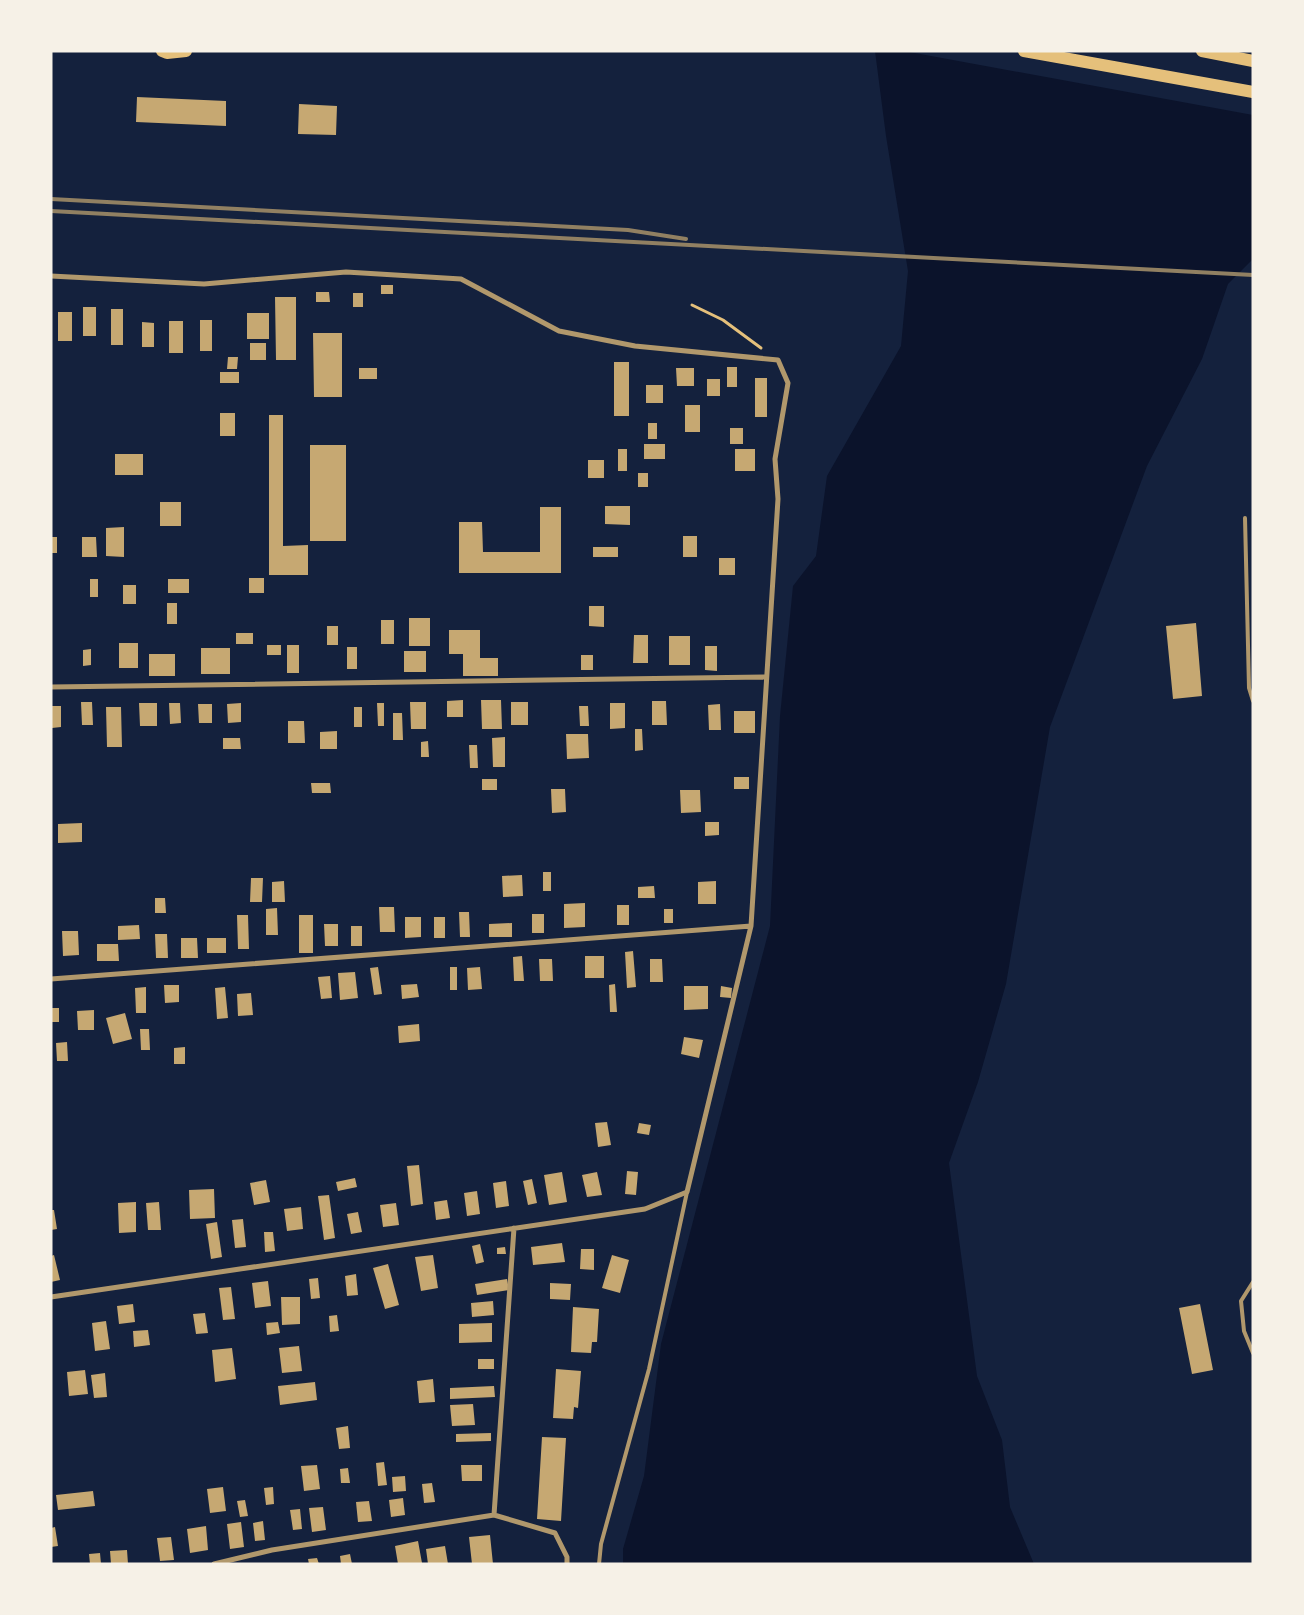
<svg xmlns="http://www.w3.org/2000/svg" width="1304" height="1615" viewBox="0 0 1304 1615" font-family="Rubik,sans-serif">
<rect width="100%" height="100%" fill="#14213d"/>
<path fill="#0b132b" d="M875 51H1253V259L1228 284 1202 359 1147 466 1050 727 1006 984 978 1082 949 1163 977 1376 1002 1440 1010 1507 1034 1564H623V1549L644 1476 661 1344 770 926 780 716 793 586 816 556 827 476 901 346 908 271 886 136Z"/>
<path fill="#14213d" d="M904 51H1253V115Z"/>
<path fill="#c6a872" d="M137 97 226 101V126L136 122Z
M299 104 337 106 336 135 298 134Z
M381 285H393V294H381Z
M316 292H329L330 302H316Z
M353 293H363V307H353Z
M275 297H296V360H276Z
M83 307H96V336H83Z
M111 309H123V345H111Z
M58 312H72V341H58Z
M247 313H269V339H247Z
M200 320H212V351H200Z
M169 321H183V353H169Z
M142 322 154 323V347H142Z
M313 333H342V397H314Z
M250 343H266V360H250Z
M228 357H238L237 369H227Z
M614 362H629V416H614Z
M727 367H737V387H727Z
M359 368H377V379H359Z
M676 368H694V386H677Z
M220 372H239V383H220Z
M755 378H767V417H755Z
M707 379H720V396H707Z
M646 385H663V403H646Z
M685 405H700V432H685Z
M220 413H235V436H220Z
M269 415H283V546L308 545V575H269Z
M648 423H657V439H648Z
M730 428H743V444H730Z
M644 444H665V459H644Z
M310 445H346V541H310Z
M618 449H627V471H618Z
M735 449H755V471H735Z
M115 454H143V475H115Z
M588 460H604V478H588Z
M638 473H648V487H638Z
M160 502H181V526H160Z
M605 506H630V525L605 524Z
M540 507H561V573H459V522H482L483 552H540Z
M124 527V557L106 556V528Z
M683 536H697V557H683Z
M51 537H57V553H51Z
M82 537H96L97 557H82Z
M593 547H618V557H593Z
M719 558H735V575H719Z
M249 578H264V593H249Z
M90 579H98V597H90Z
M168 579H189V593H168Z
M123 585H136V604H123Z
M167 603H177V624H167Z
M589 606H604V627L589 626Z
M409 618H430V646H409Z
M381 620H394V644H381Z
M1196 623 1202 696 1173 699 1166 626Z
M327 626H338V645H327Z
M449 630H480V658H498V676H463V654H449Z
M236 633H253V644H236Z
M634 635H648V663H633Z
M669 636H690V665H669Z
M119 643H138V668H119Z
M267 645H281V655H267Z
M287 645H299V673H287Z
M705 646H717V671L705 670Z
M347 647H357V669H347Z
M201 648H230V674H201Z
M91 649V665L83 666V650Z
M404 651H426V672H404Z
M149 654H175V676H149Z
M581 655H593V670H581Z
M463 700V717H447V701Z
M481 700H501L502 729H482Z
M652 701H666L667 725H652Z
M81 702H92L93 725H82Z
M410 702H426V729H411Z
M511 702H528V725H511Z
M139 703H157V726H140Z
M169 703H180L181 723 170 724Z
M241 703V722L228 723 227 704Z
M377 703H384V726H378Z
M610 703H625V728L610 729Z
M198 704H212V723H199Z
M720 704 721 730H709L708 705Z
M51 706H61V727L52 728Z
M579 706H588L589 726H580Z
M106 707H121L122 747H107Z
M354 707H362V727H354Z
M734 711H755V733H734Z
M393 713H402L403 740H393Z
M288 721H304L305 743H288Z
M635 729H642L643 750 635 751Z
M337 731V749H320V732Z
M566 734H588L589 758 567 759Z
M505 737V767H493L492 738Z
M223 738H240L241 749H223Z
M428 741 429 757H421V742Z
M469 745H477L478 768H470Z
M734 777H749V789H734Z
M482 779H497V790H482Z
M311 783H330L331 793H312Z
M551 789H565L566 812 552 813Z
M680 790H700L701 812 681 813Z
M705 822H719V835L705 836Z
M82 823V842L58 843V824Z
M543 872H551V891H543Z
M522 875 523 896 503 897 502 876Z
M251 878H263L262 902H250Z
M284 881 285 902H272V882Z
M716 881V904H698V882Z
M654 886 655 898H638V887Z
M155 898H165L166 913H155Z
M585 903V927L564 928V904Z
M617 905H629V925H617Z
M379 907H394L395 932H380Z
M277 908 278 935H266V909Z
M664 909H673V923H664Z
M459 912H469L470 937H460Z
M532 914H544V933H532Z
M237 915H248L249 949H238Z
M299 915H313V953H299Z
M405 917H421V937L405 938Z
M434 917H445V938H434Z
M512 923V937H489V924Z
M324 924H338V946H325Z
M139 925 140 939 118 940V926Z
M351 926H362V946H351Z
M62 931H78L79 955 63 956Z
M155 934H167L168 958H156Z
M181 938H197L198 958H181Z
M207 938H226V953H207Z
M97 944H118L119 961H97Z
M633 951 636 987 627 988 625 952Z
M522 956 524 981H514L513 957Z
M585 956H604V978H585Z
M539 959H552L553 981H540Z
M650 959H662L663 982H650Z
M378 967 382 994 374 995 370 968Z
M450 967H457V990H450Z
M480 967 482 989 468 990 467 968Z
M355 972 358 998 340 1000 338 973Z
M330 976 332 998 321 999 318 977Z
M417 984 419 997 402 999 401 985Z
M615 984 617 1012H610L609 985Z
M164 985H179V1002L165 1003Z
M684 986H708V1009L684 1010Z
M721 986 732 988 731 998 720 997Z
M146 987V1013H136L135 988Z
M225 987 228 1018 217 1019 215 988Z
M251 993 253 1015 238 1016 237 994Z
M51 1008H59V1022H51Z
M94 1010V1030H78L77 1011Z
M125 1013 132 1039 113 1044 106 1018Z
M419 1024 420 1041 399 1043 398 1026Z
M140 1029H149L150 1050H141Z
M684 1037 703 1040 699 1058 681 1054Z
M67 1042 68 1061H57L56 1043Z
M185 1047V1064H174V1048Z
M607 1122 611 1145 598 1147 595 1123Z
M639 1123 651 1125 649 1135 637 1133Z
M419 1165 423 1204 411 1206 407 1166Z
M627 1171 638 1172 636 1195 625 1194Z
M562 1172 567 1202 549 1205 544 1175Z
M597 1172 602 1195 587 1197 582 1175Z
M355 1178 357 1187 338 1191 336 1182Z
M532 1179 537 1203 528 1205 523 1181Z
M266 1180 270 1202 254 1205 250 1183Z
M506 1181 509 1206 496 1208 493 1183Z
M214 1189 215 1218 190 1219 189 1190Z
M477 1191 480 1214 467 1216 464 1193Z
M329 1195 335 1238 324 1240 318 1196Z
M447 1200 450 1218 436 1220 434 1202Z
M136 1202V1232L119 1233 118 1203Z
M159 1202 161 1230H148L146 1203Z
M396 1203 399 1225 383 1227 380 1205Z
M301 1207 303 1229 287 1231 284 1209Z
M51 1210H54L57 1229 51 1230Z
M358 1212 362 1232 351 1234 347 1214Z
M243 1219 246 1247 235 1248 232 1220Z
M217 1222 222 1257 211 1259 206 1224Z
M264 1232H273L275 1251 265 1252Z
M562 1243 565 1262 533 1265 531 1247Z
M480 1244 484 1262 476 1264 472 1246Z
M505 1247 506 1254H497V1248Z
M581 1249H594V1270L580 1269Z
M54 1255 60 1280 51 1282V1256Z
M433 1255 438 1288 421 1291 415 1257Z
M612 1255 629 1260 620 1293 602 1288Z
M388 1264 399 1305 385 1309 373 1268Z
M356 1274 358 1295 347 1296 345 1276Z
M318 1278 320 1298 311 1299 309 1279Z
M507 1279 509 1290 477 1295 475 1284Z
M268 1281 271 1306 255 1308 252 1283Z
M550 1283 571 1284 570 1300 550 1299Z
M231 1287 235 1319 223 1320 219 1288Z
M281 1297H300V1324L282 1325Z
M493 1301 494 1315 472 1317 471 1303Z
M133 1304 135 1322 119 1324 117 1306Z
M1200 1304 1213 1370 1192 1374 1179 1308Z
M573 1307 599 1309 597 1342H592L591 1353 571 1352Z
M205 1313 208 1333 196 1334 193 1314Z
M337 1315 339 1331 330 1332 329 1316Z
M106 1321 110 1349 95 1351 92 1323Z
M278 1322 280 1333 267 1335 266 1323Z
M492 1323V1342L459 1343V1324Z
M148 1330 150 1345 134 1347 133 1331Z
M299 1346 302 1371 282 1373 279 1348Z
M232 1348 236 1379 215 1382 212 1350Z
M478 1359H494V1369H478Z
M556 1369 581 1371 578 1408 574 1407 573 1419 553 1418Z
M85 1370 88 1394 69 1396 67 1372Z
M105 1373 107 1397 94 1398 91 1375Z
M433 1379 435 1402 419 1403 417 1381Z
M315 1382 317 1400 280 1405 278 1386Z
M494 1386 495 1397 450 1399V1388Z
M473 1404 475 1425 452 1426 450 1405Z
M348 1426 350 1448 339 1449 336 1428Z
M491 1433V1441L456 1442V1434Z
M542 1437 566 1438 561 1521 537 1519Z
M384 1462 387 1485 378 1486 376 1463Z
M317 1465 320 1489 304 1491 301 1466Z
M461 1465H482V1481H462Z
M348 1468 350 1483H341L340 1469Z
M405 1476 406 1491 393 1492 392 1477Z
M432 1483 435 1502 424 1503 422 1484Z
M223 1487 226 1511 210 1513 207 1489Z
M273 1487 274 1504 266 1505 264 1488Z
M93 1491 95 1506 58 1510 56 1495Z
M403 1498 405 1515 391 1517 389 1500Z
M245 1500 248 1516 240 1517 237 1501Z
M369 1501 372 1521 358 1522 356 1502Z
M323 1507 326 1530 312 1532 309 1508Z
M300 1509 302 1529 293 1530 290 1510Z
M263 1521 265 1540 255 1541 253 1523Z
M241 1522 244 1547 230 1549 227 1524Z
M206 1526 208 1550 190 1553 187 1529Z
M55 1527 58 1546 51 1547V1528Z
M490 1535 493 1564H472L469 1537Z
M171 1537 174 1560 160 1561 157 1538Z
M418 1541 422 1563 398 1564 395 1546Z
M445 1546 448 1564H428L426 1549Z
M127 1550 128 1564H111L110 1551Z
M100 1553 101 1564H90L89 1554Z
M350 1554 352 1564H341L340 1556Z
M317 1558 319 1564H309L308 1559Z"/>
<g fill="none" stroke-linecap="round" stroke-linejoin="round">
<path stroke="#e5c07b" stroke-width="3" d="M692 305 723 320 761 348"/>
<path stroke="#b1986c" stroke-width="4" d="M1245 518 1249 688 1253 701
M1253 1282 1241 1301 1244 1331 1253 1353
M599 1564 601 1544 649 1369 687 1192"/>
<path stroke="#b1986c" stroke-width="5" d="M51 276 204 284 346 272 461 279 559 331 635 346 778 360 788 383 775 459 778 499 751 926 687 1192 645 1209 51 1297
M51 687 766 677
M51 979 751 926
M494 1515 514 1228
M214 1564 272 1550 494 1515 555 1533 567 1557V1564"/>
<path stroke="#e5c07b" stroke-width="12" d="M162 51 167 53 186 51
M1024 51 1253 92
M1202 51 1253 61"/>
<path stroke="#918062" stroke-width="4" d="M51 199 628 230 686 239
M51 211 1253 275"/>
</g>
<rect width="1304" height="1615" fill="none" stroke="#f6f1e7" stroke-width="105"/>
</svg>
